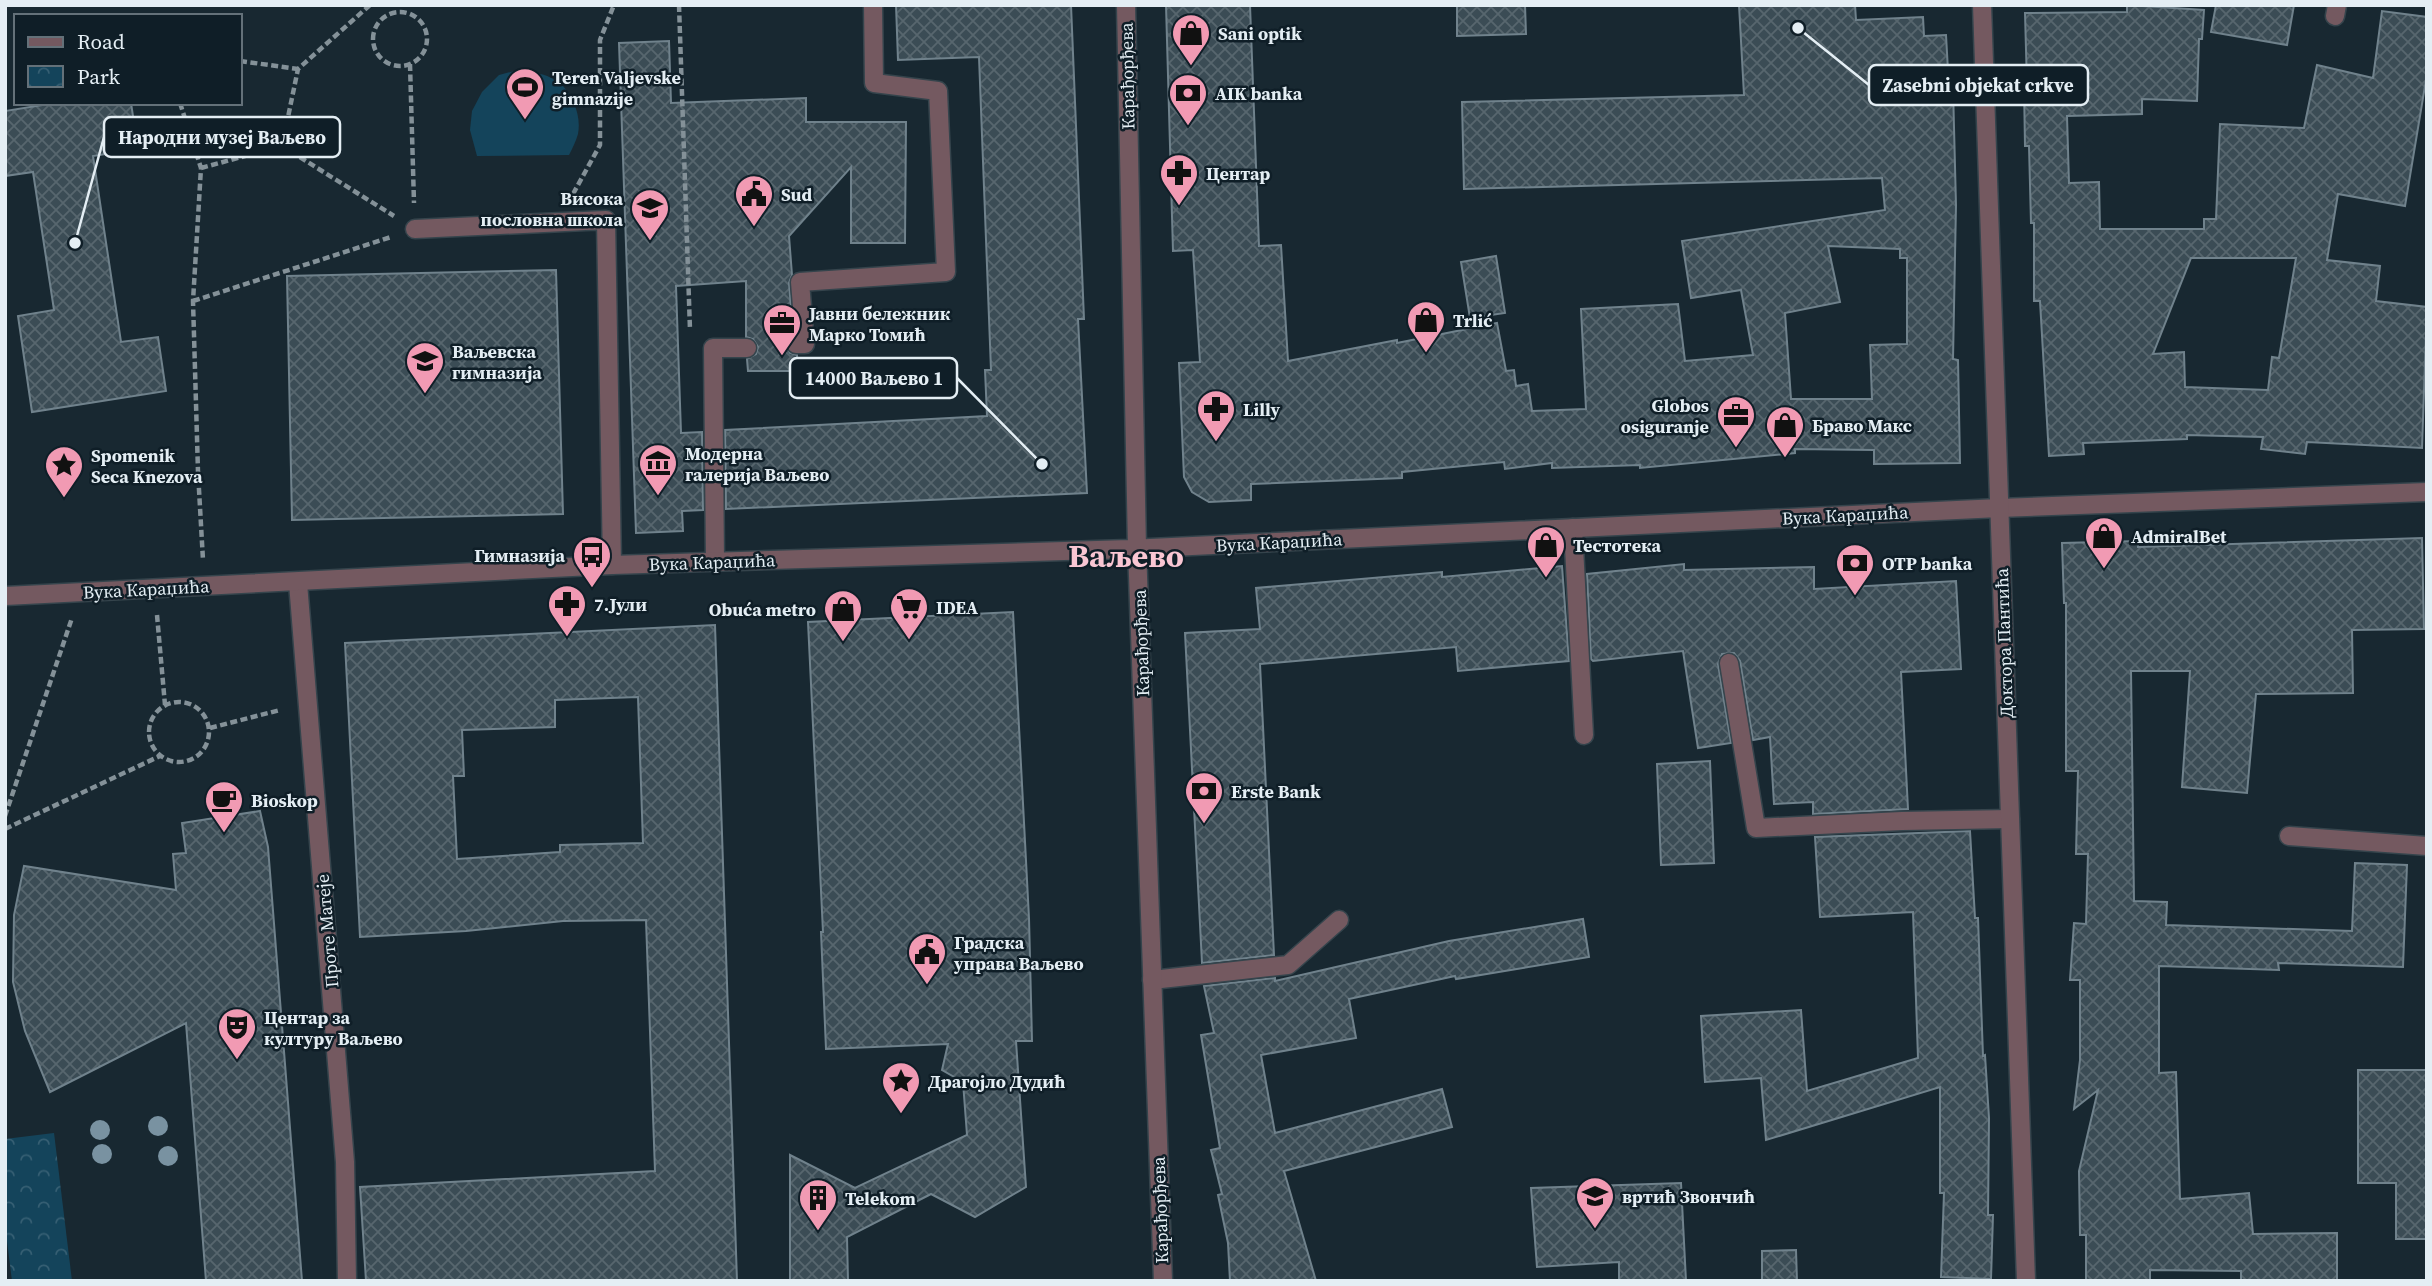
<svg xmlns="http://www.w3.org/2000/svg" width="2432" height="1286" viewBox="0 0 2432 1286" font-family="'Source Serif 4',serif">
<defs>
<pattern id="park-crowns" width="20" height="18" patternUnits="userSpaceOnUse" patternTransform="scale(1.75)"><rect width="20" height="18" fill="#14445b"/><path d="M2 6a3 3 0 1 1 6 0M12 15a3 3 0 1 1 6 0" fill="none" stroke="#365f73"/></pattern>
<pattern id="building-cross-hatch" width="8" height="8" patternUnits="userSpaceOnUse" patternTransform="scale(1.75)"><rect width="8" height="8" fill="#3b4c55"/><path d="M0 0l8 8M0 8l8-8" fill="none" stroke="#57666e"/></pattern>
</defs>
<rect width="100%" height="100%" fill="#182831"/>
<path fill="#14445b" d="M518 70C543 73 562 77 573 101 578 112 580 123 578 134 576 141 572 149 569 155L477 156 470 130 472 111 482 92 499 75Z"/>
<path fill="url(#park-crowns)" d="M54 1133 72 1281H12L5 1225V1139Z"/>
<path fill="url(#building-cross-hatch)" stroke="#70828c" stroke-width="2" fill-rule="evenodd" d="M896 5H1071L1084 319H1078L1087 493 726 509 725 430 987 416 985 370H991L979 57 898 60Z
M1166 5H1250L1259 246 1281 245 1288 361 1397 340V343L1497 323 1506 371 1514 370 1516 386 1528 384 1532 411 1586 409 1581 309 1678 304 1685 361 1753 355 1741 290 1691 298 1682 241 1885 210 1882 178 1464 189 1462 102 1744 95 1739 5H1855L1856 20 1923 17 1924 36 1946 35 1949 88H1953L1956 205 1953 359 1958 360 1960 463 1874 464V450L1795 449V453L1640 468V465L1552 468V463L1505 469 1504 462 1402 472V478L1251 484V500L1209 502 1192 492 1184 477 1179 363 1200 362 1193 250 1173 251ZM1828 246 1900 249V258H1907V344L1870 345 1872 399H1791L1785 313 1840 302Z
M1457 5H1525L1526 34 1457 36Z
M2127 5 2204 10 2202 39H2199L2197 101 2142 99V114L2067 116 2069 183 2099 182 2100 229H2204V219H2216L2220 124 2304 128 2317 65 2373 78 2382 11 2427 17V74L2405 206 2338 194 2327 260 2380 266 2376 301 2427 307 2422 448 2307 442 2305 454 2261 449 2263 437 2187 435V439L2083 443 2084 454 2049 456 2040 301H2034V223H2031L2029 146H2025L2024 86H2027L2025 13 2127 12ZM2191 258H2296L2279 358 2272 357 2268 390 2185 387 2184 352 2153 354Z
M2216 5H2294L2287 45 2211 32Z
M669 41 671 103 806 98V122H906L905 243H851V167L789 236 792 275 789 283 793 333 787 338 785 345 790 353 797 355 798 371H748L747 359 756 354 758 347 753 339 746 337V281L676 286 681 433 702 432 703 510 682 511 683 531 636 533 619 43Z
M55 103H131L138 149 93 156 121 342 158 337 166 391 32 412 18 316 54 310 33 172 5 176V111Z
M1496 256 1505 313 1470 318 1461 262Z
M556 270 563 514 292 520 287 276Z
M2422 538 2424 629 2352 630 2353 693 2256 694 2247 793 2182 787 2190 671H2131L2134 901 2167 902 2166 925 2352 931 2355 863 2407 865 2403 967 2278 963 2279 970 2159 966V1073L2176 1072 2180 1199 2249 1193 2253 1234 2337 1233V1281H2241V1271L2150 1270V1281H2086V1235H2080L2079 1171 2098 1090 2074 1109 2080 1060V980H2070L2074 923 2086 924 2088 854H2076L2078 771H2066V603H2064L2062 543 2138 541V547Z
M1684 564V570L1814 567V589L1956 581 1961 669 1901 672 1908 809 1813 814V802L1774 804 1770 737 1753 740 1740 661 1734 653 1722 654 1718 664 1731 743 1698 748 1683 651 1593 661 1591 659 1587 574Z
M1562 566 1569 661 1458 671 1456 647 1260 664 1274 955 1202 963 1185 633 1260 629 1256 588 1442 572V577Z
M1013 612 1029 918 1032 1041H1016L1026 1187 975 1217 931 1194 847 1237 848 1281H790V1155L855 1188 967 1135 963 1082 942 1070 948 1044 826 1049 821 932H823L808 622Z
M715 625 737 1281H366L360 1187 655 1171 646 920 563 921 466 931 360 937 345 643ZM638 697 643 843 560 845V852L457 859 453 776H464L462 730 555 727V700Z
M1710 761 1714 863 1661 865 1657 764Z
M260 811 268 847 302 1281H206L186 1023 50 1092 25 1031 13 982 14 915 24 866 176 890 173 854 186 853 182 823Z
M1970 831 1975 918H1978L1983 1056 1985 1055 1989 1118 1988 1215H1993L1991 1279 1941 1277 1944 1193H1940V1087L1766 1140 1761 1078 1705 1082 1701 1016 1801 1010 1807 1091 1918 1058 1913 912 1820 917 1815 837Z
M1583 919 1589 957 1456 979 1455 976 1349 999 1356 1038 1261 1055 1275 1133 1442 1089 1452 1127 1284 1171 1316 1281H1230L1228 1243 1218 1195 1222 1194 1211 1150 1220 1148 1201 1035 1214 1033 1204 986 1275 978V981L1449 941Z
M2358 1070H2427V1239H2396V1183H2358Z
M1681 1183 1686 1281H1619V1262L1537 1267 1531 1188Z
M1796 1250 1797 1281H1762V1251Z"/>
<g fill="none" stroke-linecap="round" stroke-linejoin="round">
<defs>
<path id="service" d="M2335 16 2337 5
M415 229 606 220 612 565
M796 344H805L800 282 946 272 938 91 874 83 873 5
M1573 528 1584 735
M715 562 713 348H747
M1729 663 1756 828 1902 821 2010 819
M2289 836 2427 846
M1152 980 1288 965 1339 920"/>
<path id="minor" d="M1999 508 2427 492
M298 583 345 1162 347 1281"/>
<path id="tertiary" d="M1126 5 1137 548 1163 1281
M1982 5 2026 1281
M5 596 612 565 1129 549 1999 508"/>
</defs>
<use href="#service" stroke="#35444c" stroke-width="21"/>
<use href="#minor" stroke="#35444c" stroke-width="21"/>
<use href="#tertiary" stroke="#35444c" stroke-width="21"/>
<path stroke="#849198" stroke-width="4.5" stroke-dasharray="7 3.5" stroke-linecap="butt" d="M679 5 690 330
M373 39a27 27 0 1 1 54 0a27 27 0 1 1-54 0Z
M240 61 298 69
M410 64 414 203
M180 103 201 168 193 301 198 472 203 560
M282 146 394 216
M201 168 282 146 298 69 370 5
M573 194 600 145V40L614 5
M193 301 391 237
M157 615 165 705
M149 732a30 30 0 1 1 60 0a30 30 0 1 1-60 0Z
M210 728 280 710
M5 816 72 618
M5 829 160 756"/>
<use href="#service" stroke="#745960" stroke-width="18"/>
<use href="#minor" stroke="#745960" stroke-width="18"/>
<use href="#tertiary" stroke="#745960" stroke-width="18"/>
</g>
<g fill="#7992a1">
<circle cx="158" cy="1126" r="10"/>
<circle cx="100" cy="1130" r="10"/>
<circle cx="102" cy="1154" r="10"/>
<circle cx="168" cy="1156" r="10"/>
</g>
<defs>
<symbol id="shop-pin" viewBox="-11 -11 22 30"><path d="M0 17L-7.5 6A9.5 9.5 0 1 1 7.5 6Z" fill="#f19ab3" stroke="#0f1e27"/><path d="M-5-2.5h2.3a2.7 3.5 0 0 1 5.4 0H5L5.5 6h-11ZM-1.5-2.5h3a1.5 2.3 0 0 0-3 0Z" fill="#111"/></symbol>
<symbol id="stadium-pin" viewBox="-11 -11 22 30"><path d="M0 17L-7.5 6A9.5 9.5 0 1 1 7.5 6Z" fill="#f19ab3" stroke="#0f1e27"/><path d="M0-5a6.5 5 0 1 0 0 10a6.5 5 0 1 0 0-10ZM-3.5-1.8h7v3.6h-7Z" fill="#111"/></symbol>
<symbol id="bank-pin" viewBox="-11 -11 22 30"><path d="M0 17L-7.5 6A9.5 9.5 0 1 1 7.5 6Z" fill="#f19ab3" stroke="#0f1e27"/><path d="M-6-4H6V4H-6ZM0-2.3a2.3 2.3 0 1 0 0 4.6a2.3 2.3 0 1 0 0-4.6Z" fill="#111"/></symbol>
<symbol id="pharmacy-pin" viewBox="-11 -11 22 30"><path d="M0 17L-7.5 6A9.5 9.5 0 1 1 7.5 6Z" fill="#f19ab3" stroke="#0f1e27"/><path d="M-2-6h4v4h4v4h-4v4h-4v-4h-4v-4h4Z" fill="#111"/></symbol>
<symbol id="civic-pin" viewBox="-11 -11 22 30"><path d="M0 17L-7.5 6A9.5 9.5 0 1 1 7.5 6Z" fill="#f19ab3" stroke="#0f1e27"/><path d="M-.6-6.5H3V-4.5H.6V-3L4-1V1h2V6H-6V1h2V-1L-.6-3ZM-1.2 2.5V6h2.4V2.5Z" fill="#111"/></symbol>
<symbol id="school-pin" viewBox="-11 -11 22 30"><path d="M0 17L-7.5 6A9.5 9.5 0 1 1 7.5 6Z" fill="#f19ab3" stroke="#0f1e27"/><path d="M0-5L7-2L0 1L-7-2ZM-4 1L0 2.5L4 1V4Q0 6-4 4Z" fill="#111"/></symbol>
<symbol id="office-pin" viewBox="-11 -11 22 30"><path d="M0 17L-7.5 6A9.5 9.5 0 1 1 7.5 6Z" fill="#f19ab3" stroke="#0f1e27"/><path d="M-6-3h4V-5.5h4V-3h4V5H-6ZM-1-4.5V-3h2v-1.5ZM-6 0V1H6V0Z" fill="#111"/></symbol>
<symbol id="museum-pin" viewBox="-11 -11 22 30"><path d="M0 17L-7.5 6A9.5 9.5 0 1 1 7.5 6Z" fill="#f19ab3" stroke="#0f1e27"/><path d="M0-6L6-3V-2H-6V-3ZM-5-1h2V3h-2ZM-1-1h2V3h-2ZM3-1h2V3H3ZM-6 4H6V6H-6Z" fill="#111"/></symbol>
<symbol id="sight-pin" viewBox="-11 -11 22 30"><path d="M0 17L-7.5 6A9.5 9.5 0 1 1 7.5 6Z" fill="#f19ab3" stroke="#0f1e27"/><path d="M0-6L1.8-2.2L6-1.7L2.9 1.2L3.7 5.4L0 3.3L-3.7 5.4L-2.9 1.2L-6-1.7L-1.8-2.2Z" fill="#111"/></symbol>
<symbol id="bus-pin" viewBox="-11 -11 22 30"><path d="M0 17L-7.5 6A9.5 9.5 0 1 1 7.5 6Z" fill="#f19ab3" stroke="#0f1e27"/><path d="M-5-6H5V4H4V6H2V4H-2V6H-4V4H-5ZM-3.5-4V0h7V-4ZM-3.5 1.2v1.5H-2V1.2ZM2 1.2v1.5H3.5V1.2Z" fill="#111"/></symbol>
<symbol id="supermarket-pin" viewBox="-11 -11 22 30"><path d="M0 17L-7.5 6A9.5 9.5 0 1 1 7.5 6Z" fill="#f19ab3" stroke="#0f1e27"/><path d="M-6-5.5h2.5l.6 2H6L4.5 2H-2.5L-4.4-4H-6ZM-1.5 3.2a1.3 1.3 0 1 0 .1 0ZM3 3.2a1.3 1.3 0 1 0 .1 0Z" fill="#111"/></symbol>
<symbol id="cafe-pin" viewBox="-11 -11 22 30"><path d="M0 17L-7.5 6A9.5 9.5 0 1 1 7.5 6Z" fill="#f19ab3" stroke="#0f1e27"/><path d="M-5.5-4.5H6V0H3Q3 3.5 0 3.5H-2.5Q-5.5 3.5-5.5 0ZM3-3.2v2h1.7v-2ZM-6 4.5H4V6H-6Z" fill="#111"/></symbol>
<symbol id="theatre-pin" viewBox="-11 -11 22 30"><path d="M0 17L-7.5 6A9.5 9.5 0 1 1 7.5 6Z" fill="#f19ab3" stroke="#0f1e27"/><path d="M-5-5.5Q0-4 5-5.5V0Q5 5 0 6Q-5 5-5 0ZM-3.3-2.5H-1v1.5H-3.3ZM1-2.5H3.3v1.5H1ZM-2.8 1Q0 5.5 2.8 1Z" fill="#111"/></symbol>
<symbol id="building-pin" viewBox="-11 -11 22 30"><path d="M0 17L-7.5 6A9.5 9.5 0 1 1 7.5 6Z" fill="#f19ab3" stroke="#0f1e27"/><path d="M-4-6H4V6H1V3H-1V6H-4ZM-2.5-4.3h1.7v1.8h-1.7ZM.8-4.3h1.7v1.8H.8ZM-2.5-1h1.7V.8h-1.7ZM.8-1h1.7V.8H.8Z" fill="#111"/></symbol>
</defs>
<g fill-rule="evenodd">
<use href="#shop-pin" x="1169" y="11" width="44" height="60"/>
<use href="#stadium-pin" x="503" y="65" width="44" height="60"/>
<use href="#bank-pin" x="1166" y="71" width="44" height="60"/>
<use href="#pharmacy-pin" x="1157" y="151" width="44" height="60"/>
<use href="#civic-pin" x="732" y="172" width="44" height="60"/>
<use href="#school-pin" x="628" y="186" width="44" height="60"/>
<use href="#shop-pin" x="1404" y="298" width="44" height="60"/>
<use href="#office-pin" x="760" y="301" width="44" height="60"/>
<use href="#school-pin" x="403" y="339" width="44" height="60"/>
<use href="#pharmacy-pin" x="1194" y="387" width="44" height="60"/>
<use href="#office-pin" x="1714" y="393" width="44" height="60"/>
<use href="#shop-pin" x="1763" y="403" width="44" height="60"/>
<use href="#museum-pin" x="636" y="441" width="44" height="60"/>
<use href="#sight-pin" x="42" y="443" width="44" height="60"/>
<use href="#shop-pin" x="2082" y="514" width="44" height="60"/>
<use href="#shop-pin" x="1524" y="523" width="44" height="60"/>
<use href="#bus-pin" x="570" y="533" width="44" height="60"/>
<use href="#bank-pin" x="1833" y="541" width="44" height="60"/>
<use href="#pharmacy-pin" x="545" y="582" width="44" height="60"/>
<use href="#supermarket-pin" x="887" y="585" width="44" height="60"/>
<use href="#shop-pin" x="821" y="587" width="44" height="60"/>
<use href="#bank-pin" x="1182" y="769" width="44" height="60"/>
<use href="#cafe-pin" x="202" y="778" width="44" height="60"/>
<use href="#civic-pin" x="905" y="930" width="44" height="60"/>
<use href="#theatre-pin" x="215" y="1005" width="44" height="60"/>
<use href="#sight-pin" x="879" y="1059" width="44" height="60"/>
<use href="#school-pin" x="1573" y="1174" width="44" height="60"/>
<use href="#building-pin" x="796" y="1176" width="44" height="60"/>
</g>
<g text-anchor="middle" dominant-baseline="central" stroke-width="5" stroke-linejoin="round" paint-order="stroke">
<g font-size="18" font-weight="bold" fill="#e4eef4" stroke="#0f1e27" text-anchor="start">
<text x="1218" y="33">Sani optik</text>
<text x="552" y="77">Teren Valjevske<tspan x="552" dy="21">gimnazije</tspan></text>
<text x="1215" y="93">AIK banka</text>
<text x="1206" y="173">Центар</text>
<text x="781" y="194">Sud</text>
<text x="623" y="198" text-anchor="end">Висока<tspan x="623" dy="21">пословна школа</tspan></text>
<text x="809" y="313">Јавни бележник<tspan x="809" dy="21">Марко Томић</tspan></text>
<text x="1453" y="320">Trlić</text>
<text x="452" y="351">Ваљевска<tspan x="452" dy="21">гимназија</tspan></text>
<text x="1709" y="405" text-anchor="end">Globos<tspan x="1709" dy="21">osiguranje</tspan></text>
<text x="1243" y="409">Lilly</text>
<text x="1812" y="425">Браво Макс</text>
<text x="685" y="453">Модерна<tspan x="685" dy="21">галерија Ваљево</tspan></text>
<text x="91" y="455">Spomenik<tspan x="91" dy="21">Seca Knezova</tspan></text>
<text x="2131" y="536">AdmiralBet</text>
<text x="1573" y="545">Тестотека</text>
<text x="565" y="555" text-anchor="end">Гимназија</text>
<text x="1882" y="563">OTP banka</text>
<text x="594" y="604">7.Јули</text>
<text x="936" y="607">IDEA</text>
<text x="816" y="609" text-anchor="end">Obuća metro</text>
<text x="1231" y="791">Erste Bank</text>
<text x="251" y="800">Bioskop</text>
<text x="954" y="942">Градска<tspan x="954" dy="21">управа Ваљево</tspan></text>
<text x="264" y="1017">Центар за<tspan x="264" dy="21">културу Ваљево</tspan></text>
<text x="928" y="1081">Драгојло Дудић</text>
<text x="1622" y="1196">вртић Звончић</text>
<text x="845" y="1198">Telekom</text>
</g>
<g font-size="18" fill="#e4eef4" stroke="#0f1e27">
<text transform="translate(1127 76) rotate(-91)">Карађорђева</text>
<text transform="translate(1845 515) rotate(-3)">Вука Караџића</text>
<text transform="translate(1279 542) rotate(-3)">Вука Караџића</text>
<text transform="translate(712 562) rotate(-2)">Вука Караџића</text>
<text transform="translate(146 589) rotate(-3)">Вука Караџића</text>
<text transform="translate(1141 643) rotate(-92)">Карађорђева</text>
<text transform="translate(2004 643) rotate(-92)">Доктора Пантића</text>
<text transform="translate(327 931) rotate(-95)">Проте Матеје</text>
<text transform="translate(1160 1210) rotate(-92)">Карађорђева</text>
</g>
<g font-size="32" font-weight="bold" fill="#f9c6d3" stroke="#0f1e27">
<text x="1126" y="556">Ваљево</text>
</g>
</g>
<path fill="none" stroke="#e4eef4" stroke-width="2.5" d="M1798 28L1869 85M75 243L104 137M1042 464L957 378"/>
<g fill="#e4eef4" stroke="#0f1e27" stroke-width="2.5">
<circle cx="1798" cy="28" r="7"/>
<circle cx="75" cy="243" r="7"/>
<circle cx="1042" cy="464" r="7"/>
</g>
<g fill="#0f1e27" stroke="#e4eef4" stroke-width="2.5">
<rect x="1869" y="65" width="219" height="40" rx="7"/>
<rect x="104" y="117" width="236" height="40" rx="7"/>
<rect x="790" y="358" width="167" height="40" rx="7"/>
</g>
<g font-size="19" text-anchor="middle" font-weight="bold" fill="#e4eef4">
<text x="1978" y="92">Zasebni objekat crkve</text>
<text x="222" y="144">Народни музеј Ваљево</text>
<text x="874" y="385">14000 Ваљево 1</text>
</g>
<rect width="2432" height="1286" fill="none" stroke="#e4eef4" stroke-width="14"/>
<rect x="14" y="14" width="228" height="91" fill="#0f1e27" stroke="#647179" stroke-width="2"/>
<rect x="28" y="37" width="35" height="10" fill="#745960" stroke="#647179" stroke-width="2"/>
<text x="77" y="49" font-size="21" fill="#e4eef4">Road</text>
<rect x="28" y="66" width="35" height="21" fill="url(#park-crowns)" stroke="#647179" stroke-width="2"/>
<text x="77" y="84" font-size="21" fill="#e4eef4">Park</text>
</svg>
